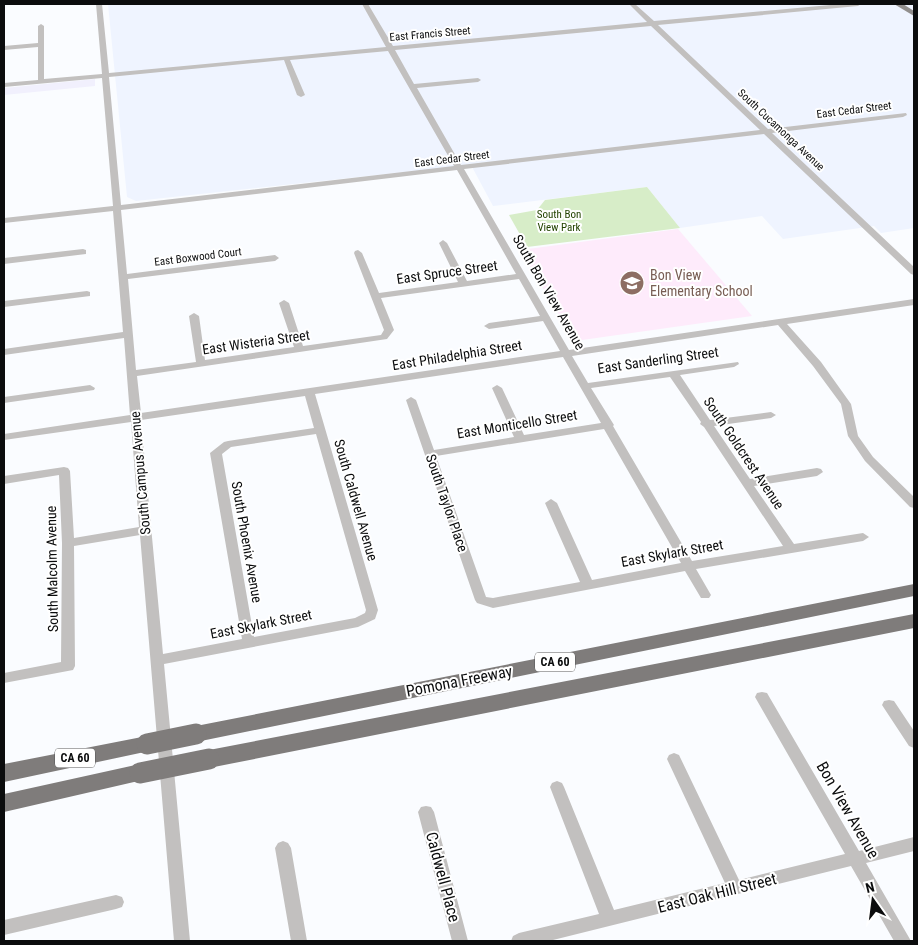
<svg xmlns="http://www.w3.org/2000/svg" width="918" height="945" viewBox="0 0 918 945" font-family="'Roboto Condensed',sans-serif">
<rect width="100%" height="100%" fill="#fafcff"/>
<path fill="#f1f0fd" d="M95 79V86L4 95V88Z"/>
<path fill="#eff4ff" d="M108 4H914V228L881 233 874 226 783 239 762 216 680 228 647 187 493 206 471 165 136 201 127 197Z"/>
<path fill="#feebfb" d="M678 229 752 316 575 341 520 250Z"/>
<path fill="#d7edc8" d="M647 187 680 228 527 247 509 215 537 210 545 200Z"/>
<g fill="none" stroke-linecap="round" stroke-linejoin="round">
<path fill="#c2c0bf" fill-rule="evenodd" d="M96 4H102L109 73 386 47 362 4H368L393 46 647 22 629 4H635L654 21 841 4H861L858 6 658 25 768 129 906 113 907 115 903 117 772 133 914 267V275L911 274 764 134 464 169 569 350 914 299V305L787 324 821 362 851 404 858 436 873 457 914 497V508L910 507 865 461 848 436 841 404 813 366 778 325 572 356 588 383 738 362 739 364 734 367 680 375 710 420 771 412 776 415 771 418 714 426 750 479 817 468 821 469 823 472 817 476 754 486 794 544 863 533 869 537 863 541 696 569 711 595 709 598H701L685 571 493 608 477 603 475 600 406 400 411 397 416 400 434 450 514 437 492 388 497 385 502 388 524 435 601 423 563 357 315 394 378 610 375 619 358 627 164 664 190 941H174L140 535 74 546 75 666 73 670 4 683V673L61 662 62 543 59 475 4 484V476L64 467 68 468 70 471 74 538 139 527 131 422 4 440V434L130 415 124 338 4 355V349L123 332 113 211 4 223V218L113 206 102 78 4 87V83L38 80V47L4 50V46L38 43V26L41 24 44 26V79L102 74ZM651 26 760 130 461 165 417 88 478 82 481 80 478 78 414 84 395 50ZM388 51 454 166 121 205 109 77 284 60 297 95 301 97 305 95 290 60ZM457 170 516 274 467 281 447 243 443 240 439 243 458 282 379 293 362 253 358 250 355 251 354 253 384 330 381 335 303 346 289 303 284 300 279 303 294 347 205 360 199 316 194 313 189 316 196 362 136 370 128 279 275 261 279 258 275 255 127 274 121 210ZM519 279 540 316 489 323 484 326 489 329 543 321 560 351 141 413 137 376 387 339 394 330 381 298ZM670 377 701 422 700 424 704 427 783 546 692 561 613 426 614 425 591 388ZM305 396 314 428 228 441 224 442 210 453 242 639 163 654 141 420ZM604 429 681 563 592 580 557 503 551 499 545 503 580 582 493 598 486 597 436 456ZM316 434 366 610 365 613 355 618 254 637 222 454 231 447Z
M83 249 86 250V254L4 264V258Z
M87 291 90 292V296L4 307V301Z
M90 385 95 388 94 390 4 403V397Z
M762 692 767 693 859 851 914 837V851L866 863 911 941H894L851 866 549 941H511L513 936 519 933 599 914 550 787 552 783 557 781 562 783 564 787 614 910 725 883 667 759 669 755 674 753 679 755 739 880 845 854 755 697 757 693Z
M889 700 894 701 914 731V748L909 746 882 705 884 701Z
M426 806 431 807 434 812 468 941H452L418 812 421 807Z
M283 841 288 843 291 848 307 941H291L275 848 278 843Z
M116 895 122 897 124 902 122 907 116 909 4 935V920Z"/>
<path fill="#918e8d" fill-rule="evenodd" d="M894 4H903L914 11V16Z"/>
<path fill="#7f7c7b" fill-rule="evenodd" d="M914 584V596L196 742 189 740 186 734 189 728 196 726Z
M914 614V628L209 768 202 765 199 759 202 753 209 750Z
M147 736 154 738 157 744 154 750 4 782V764Z
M140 764 147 767 151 773 147 779 4 812V794Z"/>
<path stroke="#7f7c7b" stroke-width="21" d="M147 744 196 734
M140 773 209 759"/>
</g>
<defs>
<symbol id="school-disc" viewBox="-11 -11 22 22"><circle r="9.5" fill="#8d6e63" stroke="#fff"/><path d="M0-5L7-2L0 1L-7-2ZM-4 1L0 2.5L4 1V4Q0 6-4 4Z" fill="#fff"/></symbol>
</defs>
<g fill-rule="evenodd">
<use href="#school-disc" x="618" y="269" width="28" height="28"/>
</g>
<g text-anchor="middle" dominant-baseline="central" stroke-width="4" stroke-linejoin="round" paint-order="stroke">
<g font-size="11" fill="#0b0c0d" stroke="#fff">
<text transform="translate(430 34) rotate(-5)">East Francis Street</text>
<text transform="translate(854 110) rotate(-7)">East Cedar Street</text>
<text transform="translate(781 130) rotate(43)">South Cucamonga Avenue</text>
<text transform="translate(452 159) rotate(-7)">East Cedar Street</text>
<text transform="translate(198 257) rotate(-7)">East Boxwood Court</text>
</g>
<g font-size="11" fill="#234301" stroke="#fff">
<text x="559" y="214">South Bon<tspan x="559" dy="13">View Park</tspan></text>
</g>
<g fill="#fff" stroke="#545556" stroke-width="1">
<rect x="535" y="652.5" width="40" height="19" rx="4"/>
<rect x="55" y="748.5" width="40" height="19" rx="4"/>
</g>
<g font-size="12" font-weight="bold" fill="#0b0c0d">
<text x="555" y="662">CA 60</text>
<text x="75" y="758">CA 60</text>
</g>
<g font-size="14" fill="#0b0c0d" stroke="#fff">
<text transform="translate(447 272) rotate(-8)">East Spruce Street</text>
<text transform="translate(549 292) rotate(60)">South Bon View Avenue</text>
<text transform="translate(256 342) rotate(-8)">East Wisteria Street</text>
<text transform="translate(457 355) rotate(-9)">East Philadelphia Street</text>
<text transform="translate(658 360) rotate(-8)">East Sanderling Street</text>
<text transform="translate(517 424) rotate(-9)">East Monticello Street</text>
<text transform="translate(744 453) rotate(56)">South Goldcrest Avenue</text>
<text transform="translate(140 473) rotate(-95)">South Campus Avenue</text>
<text transform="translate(356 500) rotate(74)">South Caldwell Avenue</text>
<text transform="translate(447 503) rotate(71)">South Taylor Place</text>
<text transform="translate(247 542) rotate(80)">South Phoenix Avenue</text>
<text transform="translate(672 553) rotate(-10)">East Skylark Street</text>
<text transform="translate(52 569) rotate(-91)">South Malcolm Avenue</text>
<text transform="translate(261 624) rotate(-11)">East Skylark Street</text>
</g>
<g font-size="14" fill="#785e54" stroke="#fff" text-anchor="start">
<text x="650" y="275">Bon View<tspan x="650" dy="16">Elementary School</tspan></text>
</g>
<g font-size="16" fill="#0b0c0d" stroke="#fff">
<text transform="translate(459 681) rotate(-11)">Pomona Freeway</text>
<text transform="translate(848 810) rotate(60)">Bon View Avenue</text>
<text transform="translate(443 877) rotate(75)">Caldwell Place</text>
<text transform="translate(717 893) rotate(-14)">East Oak Hill Street</text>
</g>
</g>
<rect width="918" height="945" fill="none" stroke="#0b0c0d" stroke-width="10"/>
<g transform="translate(873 900) rotate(346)" stroke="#ffffff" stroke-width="4" paint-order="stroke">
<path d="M0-4L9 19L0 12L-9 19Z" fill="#0b0c0d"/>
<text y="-8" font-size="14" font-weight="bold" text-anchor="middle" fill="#0b0c0d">N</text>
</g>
</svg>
